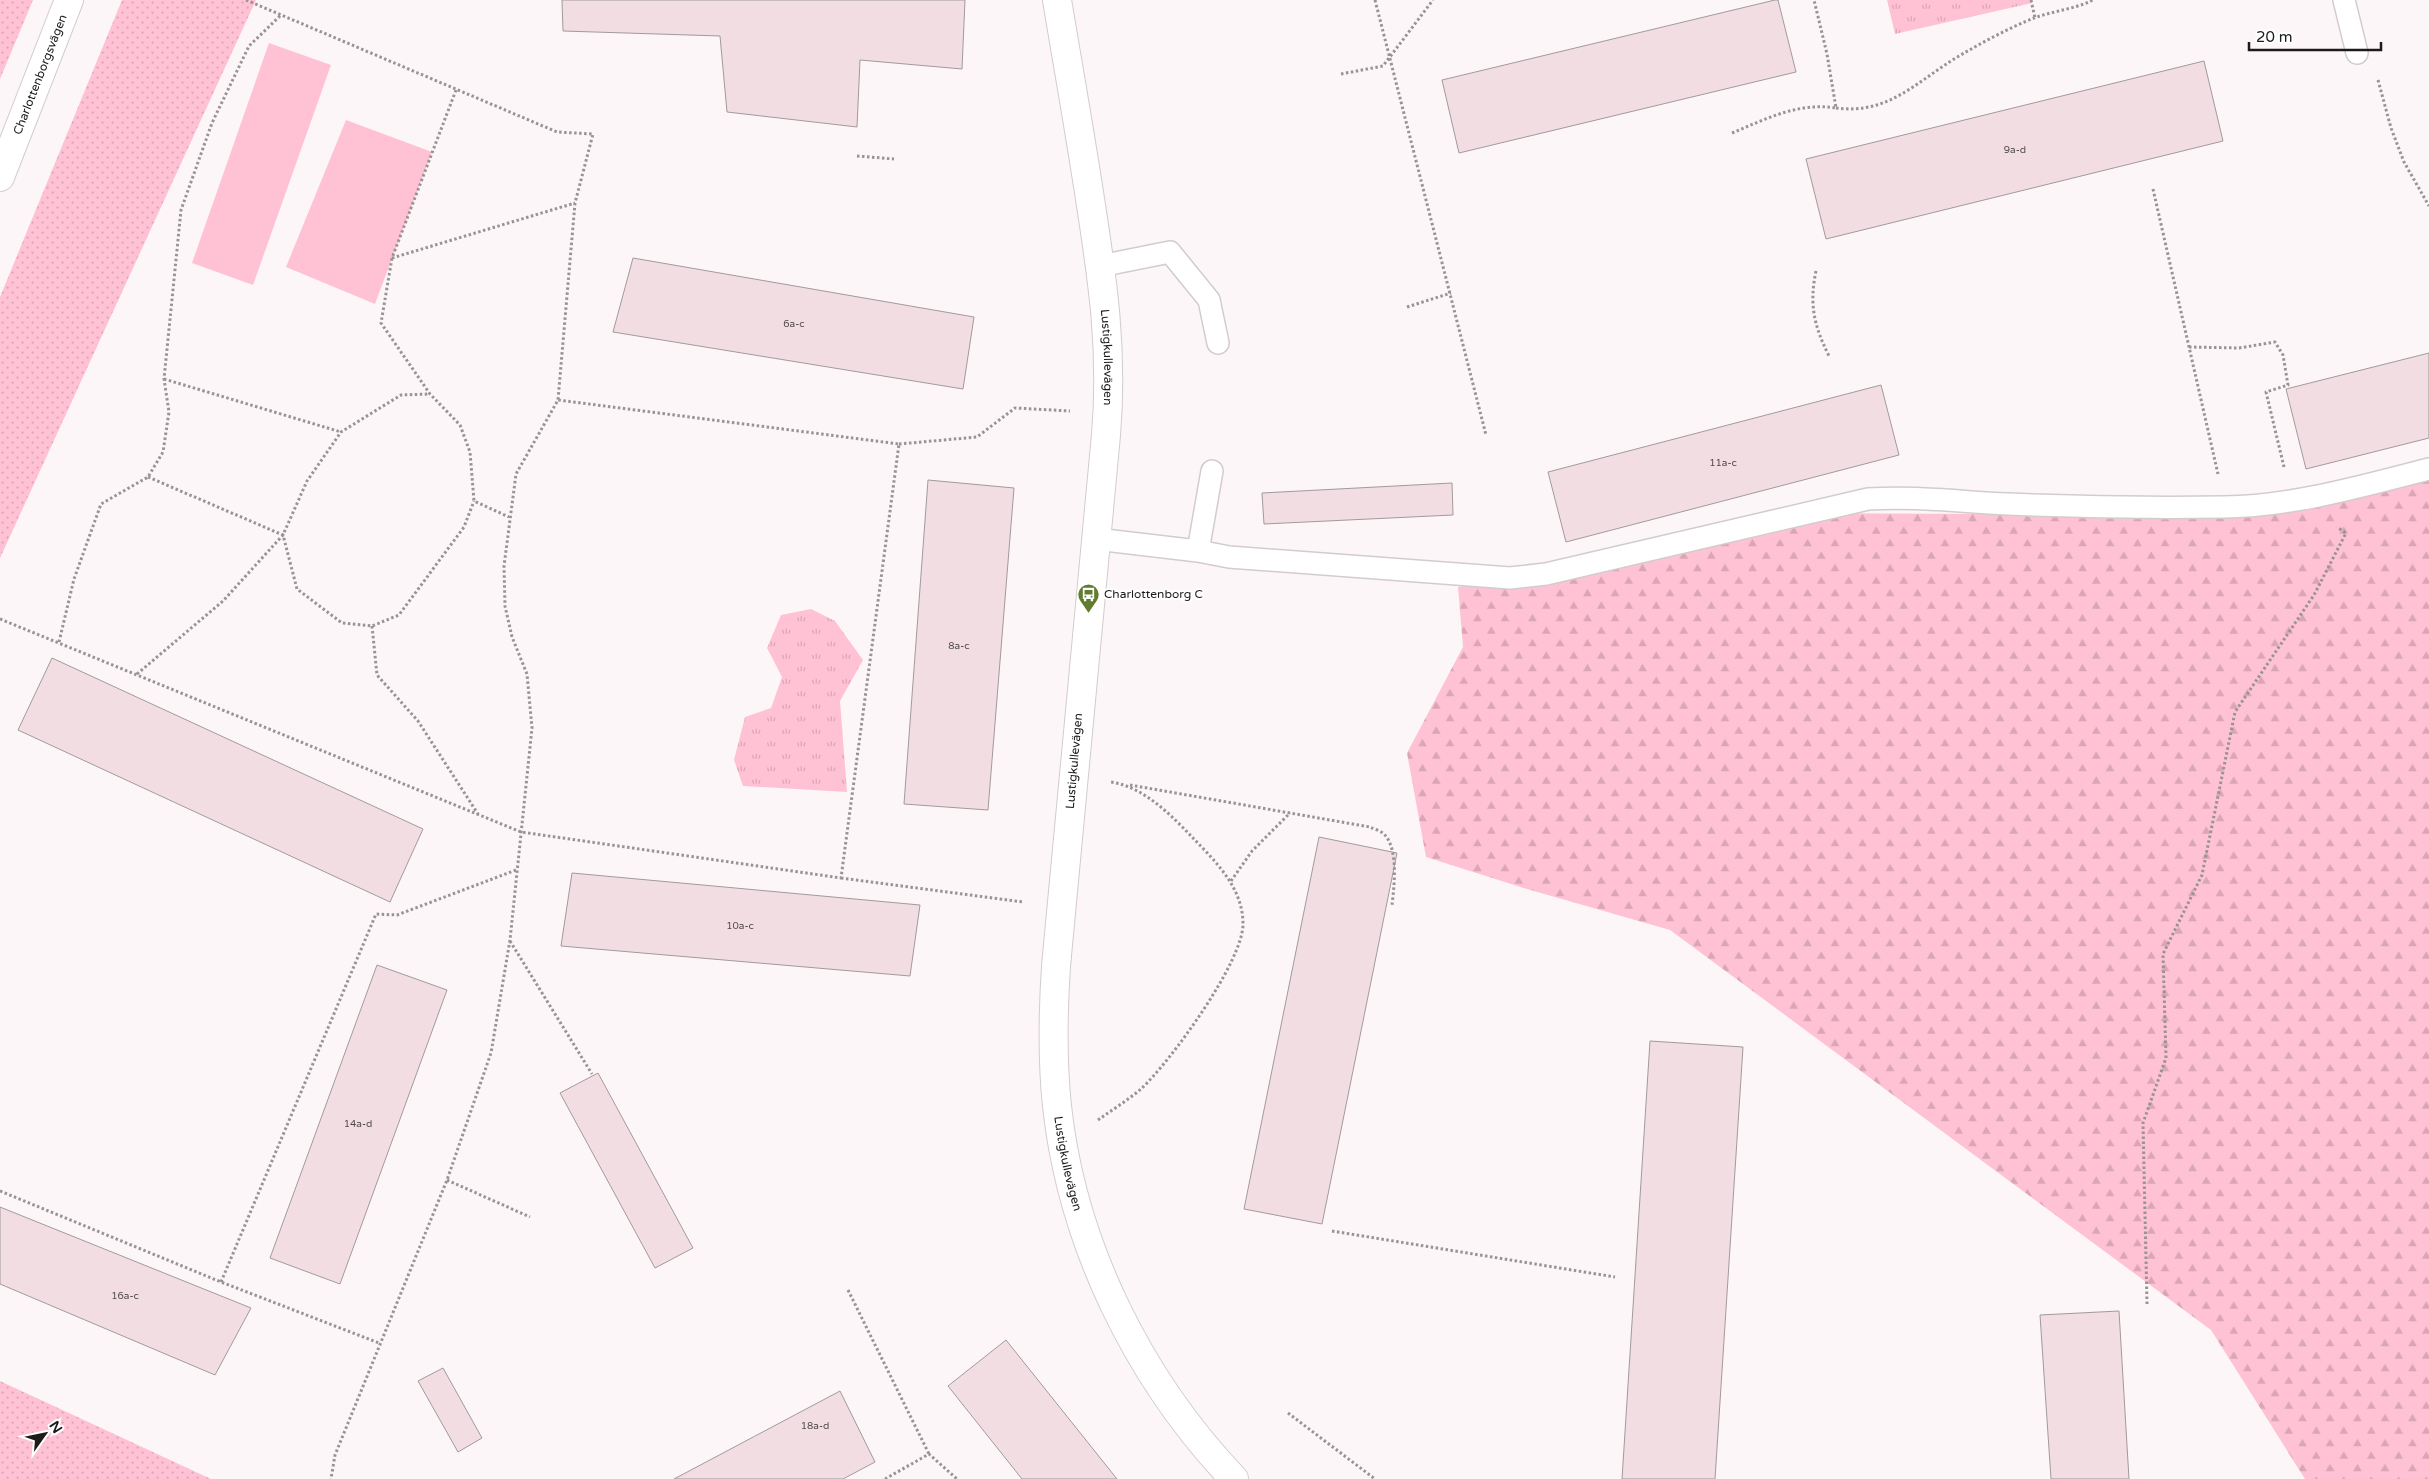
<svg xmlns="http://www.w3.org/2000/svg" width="2429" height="1479" viewBox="0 0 2429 1479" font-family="'Varela Round',sans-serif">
<defs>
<pattern id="grass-dots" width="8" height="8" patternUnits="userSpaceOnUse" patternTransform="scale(1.25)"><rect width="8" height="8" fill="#ffc2d4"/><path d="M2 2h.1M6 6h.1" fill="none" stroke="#daa6b5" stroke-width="1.8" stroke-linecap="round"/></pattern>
<pattern id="forest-firs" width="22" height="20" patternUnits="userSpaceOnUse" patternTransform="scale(1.25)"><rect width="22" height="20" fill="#ffc2d4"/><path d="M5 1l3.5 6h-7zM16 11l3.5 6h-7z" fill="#daa6b5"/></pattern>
<pattern id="park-tufts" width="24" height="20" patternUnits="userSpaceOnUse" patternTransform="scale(1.25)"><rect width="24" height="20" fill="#ffc2d4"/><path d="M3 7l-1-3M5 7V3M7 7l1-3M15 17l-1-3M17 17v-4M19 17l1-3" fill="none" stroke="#daa6b5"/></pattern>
</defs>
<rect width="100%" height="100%" fill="#fdf6f8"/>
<path fill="url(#grass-dots)" d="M0 0H33L0 79Z
M122 0H256L0 558V297Z
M0 1381 211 1479H0Z"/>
<path fill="url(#forest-firs)" d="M2429 473V1479H2305L2211 1330 1670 930 1527 889 1426 857 1407 753 1463 647 1458 587 1770 513 1992 514 2302 502Z"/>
<path fill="url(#park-tufts)" d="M1887 0H2031L2032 3 1895 34Z
M811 609 835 621 863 660 840 701 847 792 743 786 734 760 745 717 771 708 782 677 767 648 781 615Z"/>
<path fill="#ffc2d4" d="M269 43 331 65 253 285 192 263Z
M346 120 432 152 375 304 286 267Z"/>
<path fill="#f2dde2" stroke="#a19a9c" d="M562 0H965L962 69 860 60 857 127 727 112 720 36 563 31Z
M1775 0H1778L1796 72 1459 153 1442 80Z
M2204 61 2223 141 1826 239 1806 159Z
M633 258 974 317 963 389 613 332Z
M2429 353V438L2306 469 2286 389Z
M1881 385 1899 455 1566 542 1548 472Z
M928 480 1014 488 988 810 904 804Z
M1452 483 1453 515 1264 524 1262 493Z
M52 658 423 829 390 902 18 730Z
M1319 837 1397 853 1322 1224 1244 1209Z
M572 873 920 905 910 976 561 946Z
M377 965 447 990 340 1284 270 1258Z
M1650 1041 1743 1047 1715 1479H1622Z
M598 1073 693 1248 655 1268 560 1093Z
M0 1207 251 1308 215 1375 0 1284Z
M2119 1311 2129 1479H2051L2040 1315Z
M1006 1340 1117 1479H1022L948 1386Z
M443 1368 482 1438 458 1452 418 1381Z
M840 1391 875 1462 843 1479H674Z"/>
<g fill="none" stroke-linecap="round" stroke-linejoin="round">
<defs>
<path id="service" d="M2344 0 2357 53
M1100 266 1170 252 1209 300 1218 343
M1096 539 1198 551 1212 471
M1198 551 1229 557 1510 578 1546 574 1868 499C1915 496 1961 502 2008 504 2079 507 2153 508 2224 507 2294 506 2362 486 2429 469"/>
<g id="minor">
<path id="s1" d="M1057 0C1068 66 1080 133 1090 199 1103 282 1113 351 1106 435L1056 966C1053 1012 1052 1059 1057 1106 1072 1244 1138 1378 1234 1479"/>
</g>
<g id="secondary">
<path id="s2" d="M0 177 69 0"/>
</g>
</defs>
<use href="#service" stroke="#d3cccd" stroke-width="24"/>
<use href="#minor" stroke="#d3cccd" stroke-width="30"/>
<use href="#secondary" stroke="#d3cccd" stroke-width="30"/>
<path stroke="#989394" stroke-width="3" stroke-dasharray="2.5 2.5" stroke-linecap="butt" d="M246 0 557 132 593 134 575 203 558 400 516 474 504 566 505 606 512 637 527 674 532 728 510 940 491 1053 447 1180 335 1455 331 1479
M1375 0 1486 435
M2031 0 2035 18
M1341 74 1383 66 1433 0
M2378 80 2391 128 2404 162 2429 206
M456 90 392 258 381 323 430 394 460 425 470 452 474 501 509 517
M1836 108C1889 115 1917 81 1959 56 1983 42 2009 28 2034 18 2053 11 2075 9 2093 0
M1732 133C1766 119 1798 102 1836 108L1827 54 1814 0
M857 156 894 159
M2153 189 2218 474
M392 258 575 203
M1816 271C1809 304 1814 326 1829 356
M1407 307 1451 293
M2189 347 2239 348 2275 342 2283 355 2288 385 2266 392 2284 467
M164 379 341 432
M899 444 977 437 1015 408 1070 411
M148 477 283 535 297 589 342 623 372 626 399 615 464 527 474 501
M0 619 521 832 841 878 899 444 558 400
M372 626 377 675 418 721 478 814
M59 642 74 579 101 504 148 477 163 452 169 412 164 379 181 210 212 123 249 46 281 15
M137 674 223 601 283 535 307 481 341 432 401 395 430 394
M1130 785 1370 827C1374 829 1381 831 1384 834 1399 849 1394 887 1392 905
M841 878 1023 902
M1231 881 1252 851 1290 813
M510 941 592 1074
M1098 1120C1112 1110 1128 1100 1141 1089 1170 1062 1243 962 1243 924 1243 888 1216 862 1193 838 1171 815 1144 787 1111 782
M447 1180 530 1217
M0 1191 221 1282 379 1343
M1332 1231 1615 1277
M221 1282 376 914 397 915 516 870
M848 1290 929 1454
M2147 1304 2143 1123 2166 1058 2163 954 2202 875 2235 712 2314 595 2346 533 2337 527
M1288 1413 1375 1479
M885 1479 929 1454 957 1479"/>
<use href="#service" stroke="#fff" stroke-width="21"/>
<use href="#minor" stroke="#fff" stroke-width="28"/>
<use href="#secondary" stroke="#fff" stroke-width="28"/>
</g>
<defs>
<symbol id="bus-pin" viewBox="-11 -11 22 30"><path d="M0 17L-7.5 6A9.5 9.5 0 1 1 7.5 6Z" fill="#617b2f" stroke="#fff"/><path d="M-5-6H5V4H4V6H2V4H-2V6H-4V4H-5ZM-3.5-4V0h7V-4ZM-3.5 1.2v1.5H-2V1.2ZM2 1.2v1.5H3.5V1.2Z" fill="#fff"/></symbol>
</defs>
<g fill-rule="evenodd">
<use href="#bus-pin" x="1076" y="582" width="25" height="34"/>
</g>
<g text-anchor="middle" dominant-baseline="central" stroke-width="4" stroke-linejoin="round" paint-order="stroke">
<g font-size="10" fill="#524b4c">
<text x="2015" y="150">9a-d</text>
<text x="794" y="324">6a-c</text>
<text x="1723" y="463">11a-c</text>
<text x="959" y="646">8a-c</text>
<text x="740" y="926">10a-c</text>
<text x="358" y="1124">14a-d</text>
<text x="125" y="1296">16a-c</text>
<text x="815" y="1426">18a-d</text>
</g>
<g font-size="12" fill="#1c1a1a" stroke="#fff">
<text stroke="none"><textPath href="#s2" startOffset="110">Charlottenborgsvägen</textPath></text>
<text stroke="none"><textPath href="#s1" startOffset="361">Lustigkullevägen</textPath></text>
<text transform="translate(1074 761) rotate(-85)">Lustigkullevägen</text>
<text stroke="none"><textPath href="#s1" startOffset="1171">Lustigkullevägen</textPath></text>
</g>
<g font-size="12" fill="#1c1a1a" stroke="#fff" text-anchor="start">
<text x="1104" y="594">Charlottenborg C</text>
</g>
</g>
<g transform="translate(45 1434) rotate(57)" stroke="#ffffff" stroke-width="4" paint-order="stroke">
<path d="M0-4L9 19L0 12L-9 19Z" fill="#1c1a1a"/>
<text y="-8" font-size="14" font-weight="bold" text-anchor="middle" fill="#1c1a1a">N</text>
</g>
<path d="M2249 42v8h132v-8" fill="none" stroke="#1c1a1a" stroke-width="2.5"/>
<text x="2256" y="42" font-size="15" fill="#1c1a1a" stroke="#ffffff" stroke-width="4" paint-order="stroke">20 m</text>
</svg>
